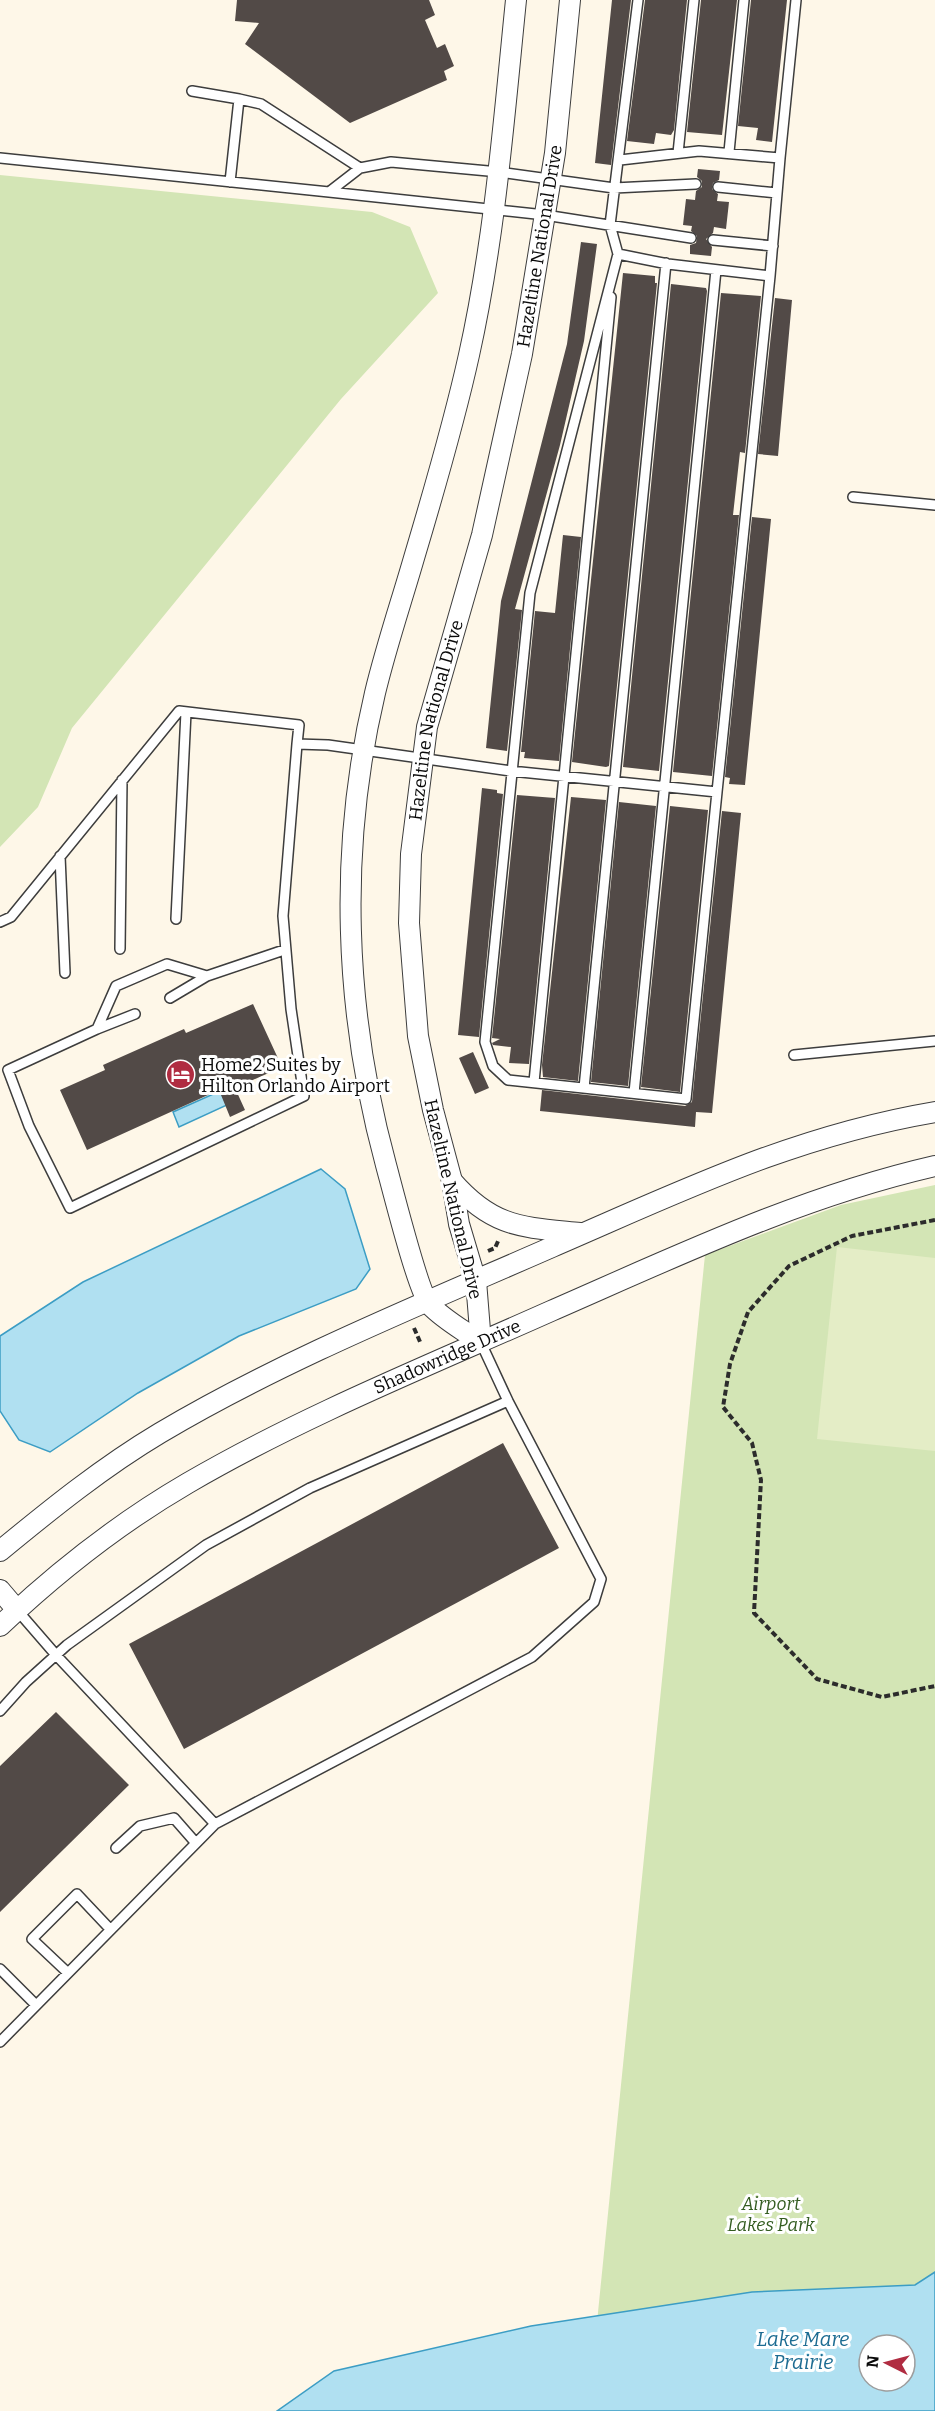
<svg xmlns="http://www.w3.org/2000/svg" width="935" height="2411" viewBox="0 0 935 2411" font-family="Bitter,serif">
<rect width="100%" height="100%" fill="#fef7e8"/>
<path fill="#d3e5b5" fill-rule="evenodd" d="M0 175 372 212 410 227 438 293 341 399 72 728 38 807 0 847Z
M935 1185V2411H588L705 1255 841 1205ZM869 2345H905V2381H869Z"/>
<path fill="#e4edc6" d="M837 1247 935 1258V1451L817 1439Z"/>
<path fill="#b0e0f1" stroke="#3c9dc4" stroke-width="1.5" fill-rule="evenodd" d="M220 1091 227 1105 179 1127 173 1112Z
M321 1169 345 1189 370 1269 356 1289 239 1336 138 1393 50 1452 19 1440 0 1411V1336L83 1282Z
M935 2272V2411H277L334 2371 531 2326 752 2292 915 2285ZM869 2345H905V2381H869Z"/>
<path fill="#524a47" d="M237 0H429L435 15 425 20 437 48 445 44 454 66 444 71 447 80 350 123 245 44 259 23 235 21Z
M612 0H631L611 165 595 163Z
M645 0H687L674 130 671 135 656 133 654 144 627 141Z
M701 0H737L722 135 687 132Z
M751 0H787L772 142 756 140 758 128 738 126Z
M698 169 720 171 719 180 713 183 712 189 718 194 717 201 729 202 726 229 714 227 713 233 706 239 712 247 711 256 690 254V245L696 243 697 236 691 231 692 226 683 225 686 199 695 200 696 191 702 187V181L697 177Z
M581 242 597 244 584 341 560 445 515 609 522 610 507 751 486 748 501 601 567 344Z
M623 273 655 276V283H657L609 766 606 767 572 762Z
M671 284 706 288 707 291 659 771 623 767Z
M721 293 761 296 745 453 740 452 733 515H739L712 776 673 772Z
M775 298 792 300 778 456 758 454Z
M752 517 771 519 745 785 729 784 730 778 725 777Z
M563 535 581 537 559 761 524 758 525 752H521L535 611 555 613Z
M482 788 497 790V793L503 794 479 1037 458 1035Z
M517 795 555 798 529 1064 509 1063 511 1047 493 1045 492 1043 500 1039 492 1038Z
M571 797 606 800 578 1081 543 1077 542 1065Z
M619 802 656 806 628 1086 591 1082Z
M670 806 708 810 680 1092 641 1087Z
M722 811 741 813 712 1113 696 1112 695 1127 540 1111 542 1090 685 1106 692 1102Z
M253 1004 282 1067 235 1088 245 1110 230 1117 219 1090 87 1150 60 1090 105 1070 103 1065 184 1029 186 1033Z
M473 1052 489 1088 475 1094 459 1058Z
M503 1443 559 1548 184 1749 129 1644Z
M56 1712 129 1785 0 1912V1766Z"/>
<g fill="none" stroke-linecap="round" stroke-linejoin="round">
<defs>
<path id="lane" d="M192 91 239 99 230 182
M239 99 261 104 360 168
M729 152 744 0
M678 153 694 0
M0 158 329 192
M620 160 699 151 780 158 796 0
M718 187 777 193
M691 238 545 215 329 192 360 168 391 162 499 172 614 188 696 184
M713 240 773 246
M618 254 610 225 638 0
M770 276 780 158
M853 497 935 505
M60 856 65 973
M176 919 186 712
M0 922 11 917 179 711 299 725 297 744
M120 949 122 780
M284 950 207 976 167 964 116 986 97 1029 8 1070 29 1126 70 1208 304 1096 291 1009 283 916 297 744 328 745 511 771 717 792 686 1099 508 1080 493 1066 485 1042 530 593 618 254 668 264 770 276 717 792
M170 998 207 976
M97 1029 135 1014
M794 1055 935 1041
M534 1082 611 297
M584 1088 666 263
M634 1093 716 270
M17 1610 56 1655 215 1824
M0 1711 26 1682 67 1645 206 1545 310 1488 508 1401
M116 1848 140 1826 174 1818 195 1842
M0 1969 36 2005
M68 1973 32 1939 77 1894 110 1929
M0 2042 215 1824 532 1657 594 1602 601 1579 508 1401 481 1343"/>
<g id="street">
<path d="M452 1181C493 1228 522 1227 580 1233"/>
<path d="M481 1343C465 1331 444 1320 430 1305 419 1295 392 1187 386 1165 344 1011 338 849 375 693 386 647 401 603 414 558 434 491 454 423 469 355 495 238 504 118 516 0"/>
<path id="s1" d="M481 1343 476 1281 459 1224 452 1181 433 1110 418 1036 409 923 411 854 427 727 482 535 522 354 555 153 570 0"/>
<path d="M0 1551C51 1509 103 1467 160 1433 281 1361 422 1304 552 1247 682 1191 793 1136 935 1112"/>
<path d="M0 1590 17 1610"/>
<path id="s2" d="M0 1626C56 1573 121 1522 188 1483 303 1416 430 1365 551 1311 677 1256 800 1197 935 1166"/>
</g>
</defs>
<use href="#lane" stroke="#3d3d3d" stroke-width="12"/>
<use href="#street" stroke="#3d3d3d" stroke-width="22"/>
<path stroke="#2c2c2c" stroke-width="4" stroke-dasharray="6 3" stroke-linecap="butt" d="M935 1220 852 1236 789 1266 748 1312 730 1364 723 1407 752 1443 761 1480 754 1613 817 1679 882 1697 935 1686
M488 1251 495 1248 499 1239
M414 1328 421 1344"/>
<use href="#lane" stroke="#fff" stroke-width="9"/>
<use href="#street" stroke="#fff" stroke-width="20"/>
</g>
<defs>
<symbol id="hotel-disc" viewBox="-11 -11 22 22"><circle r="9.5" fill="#b02c41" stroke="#fff"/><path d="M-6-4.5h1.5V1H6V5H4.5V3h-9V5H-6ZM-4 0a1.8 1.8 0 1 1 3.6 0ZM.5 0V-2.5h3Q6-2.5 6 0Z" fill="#fff"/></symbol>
</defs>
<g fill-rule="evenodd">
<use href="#hotel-disc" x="164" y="1058" width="33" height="33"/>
</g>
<g text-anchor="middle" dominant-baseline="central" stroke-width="6" stroke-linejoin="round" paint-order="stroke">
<g font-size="18" fill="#0a0a0a" stroke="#fff">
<text stroke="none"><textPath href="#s1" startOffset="1119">Hazeltine National Drive</textPath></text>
<text stroke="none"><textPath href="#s1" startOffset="633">Hazeltine National Drive</textPath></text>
<text transform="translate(453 1199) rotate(77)">Hazeltine National Drive</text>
<text stroke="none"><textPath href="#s2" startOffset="525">Shadowridge Drive</textPath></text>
</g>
<g font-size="18" fill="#0a0a0a" stroke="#fff" text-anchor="start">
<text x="201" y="1065">Home2 Suites by<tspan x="201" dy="21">Hilton Orlando Airport</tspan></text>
</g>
<g font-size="18" font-style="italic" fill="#335c20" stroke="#fff">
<text x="771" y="2204">Airport<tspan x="771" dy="21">Lakes Park</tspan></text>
</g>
<g font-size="20" font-style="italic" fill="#1d6c92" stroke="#fff">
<text x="803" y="2339">Lake Mare<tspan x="803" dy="23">Prairie</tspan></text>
</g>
</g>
<g transform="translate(887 2363) rotate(276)"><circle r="28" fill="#ffffff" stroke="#9d9d9d" stroke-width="1.5"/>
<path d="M0-4.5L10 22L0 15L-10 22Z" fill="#b02c41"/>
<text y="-9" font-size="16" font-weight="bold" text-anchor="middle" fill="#0a0a0a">N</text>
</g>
</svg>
